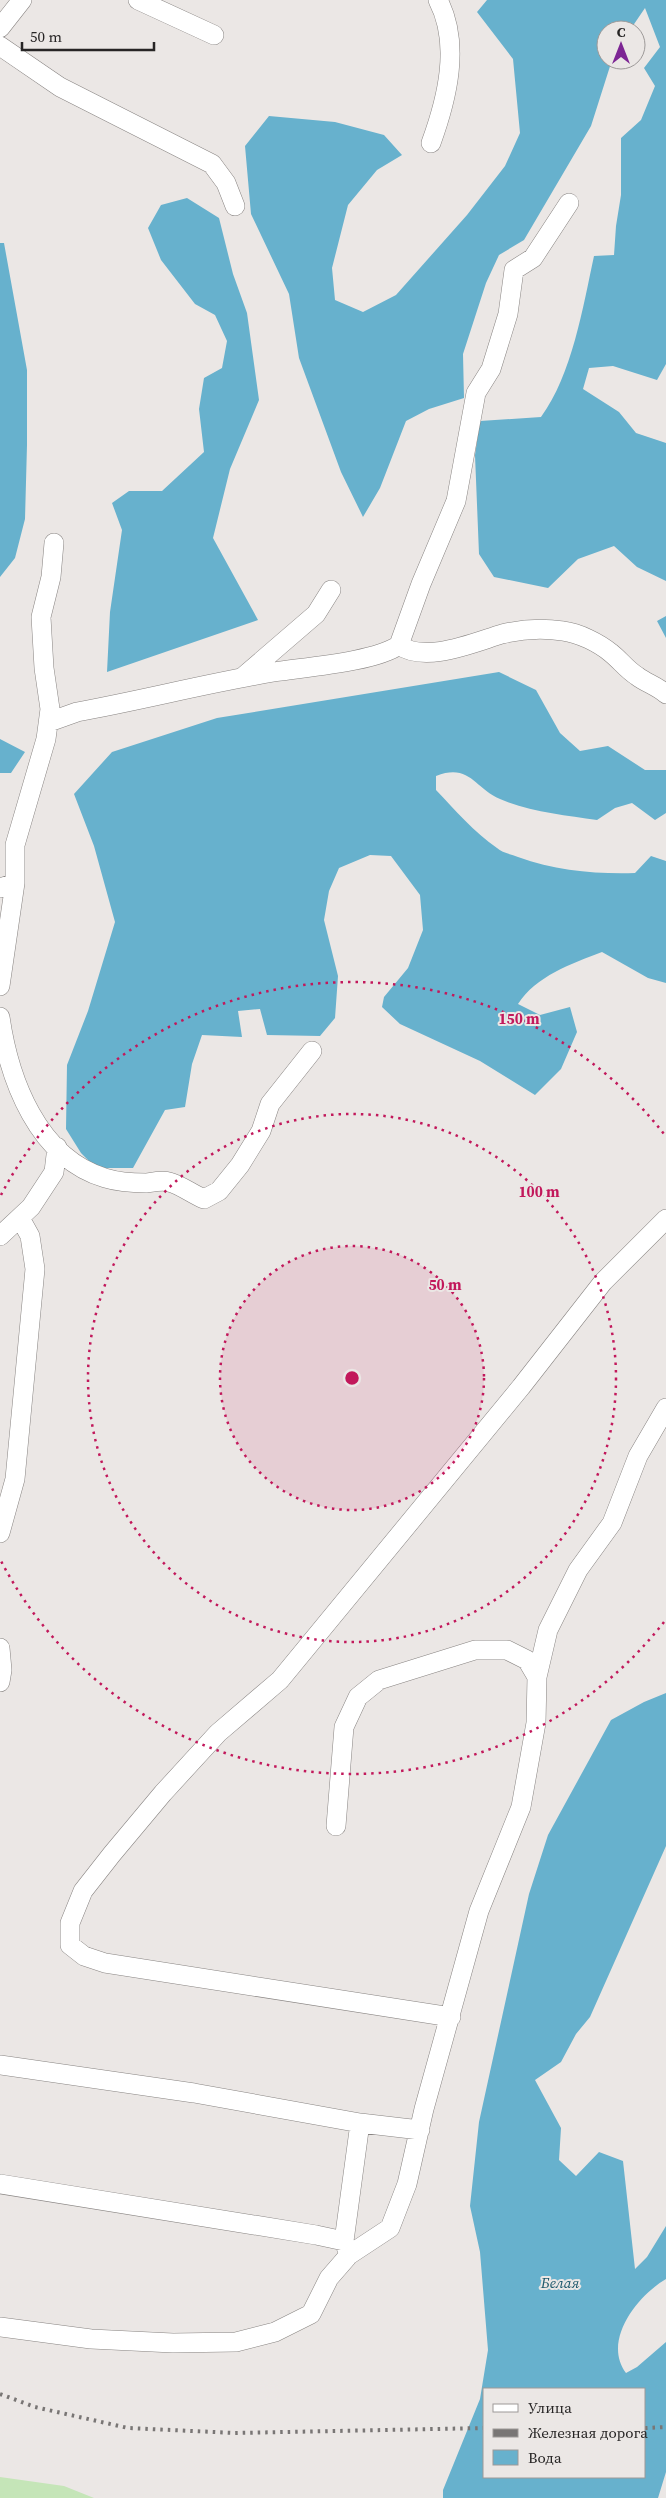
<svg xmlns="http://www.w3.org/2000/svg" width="666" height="2498" viewBox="0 0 666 2498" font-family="'Source Serif 4',serif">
<rect width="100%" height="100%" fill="#ebe7e5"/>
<path fill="#c5e5b8" d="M0 2477 64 2486 94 2498H0Z"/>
<path fill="#67b1cd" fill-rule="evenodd" d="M487 0H666V364L657 380 613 366 589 368 583 389 619 412 636 433 666 443V581L637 567 614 546 578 559 548 588 494 577 479 554 475 455 480 421 541 417C572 375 583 307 594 256L614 255 616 226 621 195V138L641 120 655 86 644 68 660 47 645 8 630 30H606V60H612L591 126 524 240 499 255 486 283 463 354 464 398 429 409 406 421 380 488 363 517 341 472 299 358 289 294 251 214 245 146 269 116 335 122 384 135 402 155 377 170 348 205 332 268 335 300 363 312 396 295 467 215 505 166 520 133 513 59 477 12Z
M187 198 219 218 233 274 247 313 259 400 230 469 213 538 258 620 107 672 110 612 122 530 112 503 129 491H162L204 452 199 409 204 378 222 368 227 341 215 315 195 304 161 260 148 228 161 205Z
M0 243H4L27 370V445L25 519 15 558 0 577Z
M666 616V638L657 621Z
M499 672 536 690 560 733 580 751 608 746 645 770H666V813L655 820 632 803 615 808 597 820C565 815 530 812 500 799 474 788 470 763 436 776V790C455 810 474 832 497 848 502 853 511 854 518 857 556 871 595 874 635 873L651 856 666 861V983L648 978 602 952C571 964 536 976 518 1004L540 1015 570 1007 577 1032 561 1069 535 1095 480 1061 400 1024 382 1007 384 997 408 968 423 930 420 895 391 856 370 855 339 868 329 891 324 920 338 976 335 1018 320 1036 267 1035 260 1009 238 1011 242 1037 202 1035 192 1064 185 1107 165 1110 133 1168H101L91 1163 81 1153 66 1129 67 1065 88 1011 115 922 94 846 74 794 112 752 217 718Z
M0 739 25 752 11 773H0Z
M666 1693V1846L590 2017 576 2034 561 2062 535 2080 561 2128 559 2160 576 2176 599 2152 623 2161 635 2269 647 2257 666 2226V2279C637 2296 602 2341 626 2373L637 2367 666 2342V2472L658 2498H443V2490L480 2399 488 2350 480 2252 470 2206 479 2122 529 1894 548 1835 611 1720 644 1702ZM485 2389H645V2477H485Z"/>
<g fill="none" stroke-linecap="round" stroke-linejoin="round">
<defs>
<path id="minor" d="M138 0 214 35
M0 28 22 0
M0 46 60 87 212 164 226 183 235 206
M431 143C447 99 461 44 438 0
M399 645C425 664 475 642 502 634 522 629 543 628 563 631 579 633 599 643 611 653 620 660 627 670 637 676 646 683 657 686 666 694
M244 676 316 614 331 590
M49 722 77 712C143 700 208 683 274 672 306 667 375 662 399 645L421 584 456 501 476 393 491 369 508 314 514 270 533 258 569 203
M0 888 15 883V845L46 739 50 709 44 668 41 617 51 577 54 543
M0 986 15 883
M0 1017C9 1080 38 1158 105 1178 118 1182 133 1183 146 1183 153 1182 163 1180 169 1182 181 1185 192 1194 204 1199L219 1191 240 1165 261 1131 270 1104 312 1051
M0 1236 31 1207 54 1172 57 1147
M0 1533 15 1479 35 1269 30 1236 20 1218
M0 1648 2 1670 0 1682
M336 1826 344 1727 358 1697 379 1680 475 1650H507L527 1660 537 1677
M451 2017 105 1963 84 1956 70 1945V1923L83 1891 112 1854 163 1793 218 1733 280 1680 521 1387 603 1282 666 1219
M0 2065 194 2093 360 2123 420 2130
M0 2184 316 2235 344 2241 349 2255
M344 2241 360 2123
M0 2327 91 2339 173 2343 236 2342 275 2332 311 2314 329 2278 349 2255 390 2228 407 2184 424 2109 479 1911 521 1807 536 1723 537 1677 548 1630 578 1570 612 1523 638 1456 666 1408"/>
</defs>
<use href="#minor" stroke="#888482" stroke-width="20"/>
<use href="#minor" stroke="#fff" stroke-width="19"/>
<path stroke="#797675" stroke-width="4" stroke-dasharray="2.5 5" stroke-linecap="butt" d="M0 2394 35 2407 128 2428 235 2433 485 2428
M645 2428 666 2427"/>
</g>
<circle cx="352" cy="1378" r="132" fill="#c2185b" fill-opacity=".12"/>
<g fill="none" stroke="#c2185b" stroke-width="2.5" stroke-dasharray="2.5 5">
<circle cx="352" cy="1378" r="132"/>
<circle cx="352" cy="1378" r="264"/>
<path d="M664 1622A396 396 0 0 1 1 1561M1 1195A396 396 0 0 1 664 1134"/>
</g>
<g text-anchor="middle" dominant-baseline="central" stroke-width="4" stroke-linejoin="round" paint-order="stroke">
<g font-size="15" font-style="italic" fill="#1c586c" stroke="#ebe7e5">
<text x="560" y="2282">Белая</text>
</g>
</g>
<circle cx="352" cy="1378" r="8" fill="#c2185b" stroke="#ebe7e5" stroke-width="2.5"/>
<g font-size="15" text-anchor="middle" font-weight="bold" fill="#c2185b" stroke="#ebe7e5" stroke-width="4" stroke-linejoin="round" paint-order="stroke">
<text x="519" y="1024">150 m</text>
<text x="539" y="1197">100 m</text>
<text x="445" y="1290">50 m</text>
</g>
<rect x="483" y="2388" width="162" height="90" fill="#ebe7e5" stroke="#9d9998"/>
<rect x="493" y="2404" width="25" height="8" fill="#ffffff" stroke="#9d9998"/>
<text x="528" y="2413" font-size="15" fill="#272525">Улица</text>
<rect x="493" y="2429" width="25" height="8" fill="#797675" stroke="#9d9998"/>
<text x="528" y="2438" font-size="15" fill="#272525">Железная дорога</text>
<rect x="493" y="2450" width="25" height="15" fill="#67b1cd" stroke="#9d9998"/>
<text x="528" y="2463" font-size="15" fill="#272525">Вода</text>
<g transform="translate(621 45)"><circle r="24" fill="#ebe7e5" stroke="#9d9998"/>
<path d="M0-4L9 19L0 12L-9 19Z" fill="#7d2694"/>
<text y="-8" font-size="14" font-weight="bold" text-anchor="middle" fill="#272525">С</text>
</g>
<path d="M22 42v8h132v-8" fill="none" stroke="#272525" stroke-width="2.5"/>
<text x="30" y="42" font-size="15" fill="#272525" stroke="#ebe7e5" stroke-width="4" paint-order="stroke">50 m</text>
</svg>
